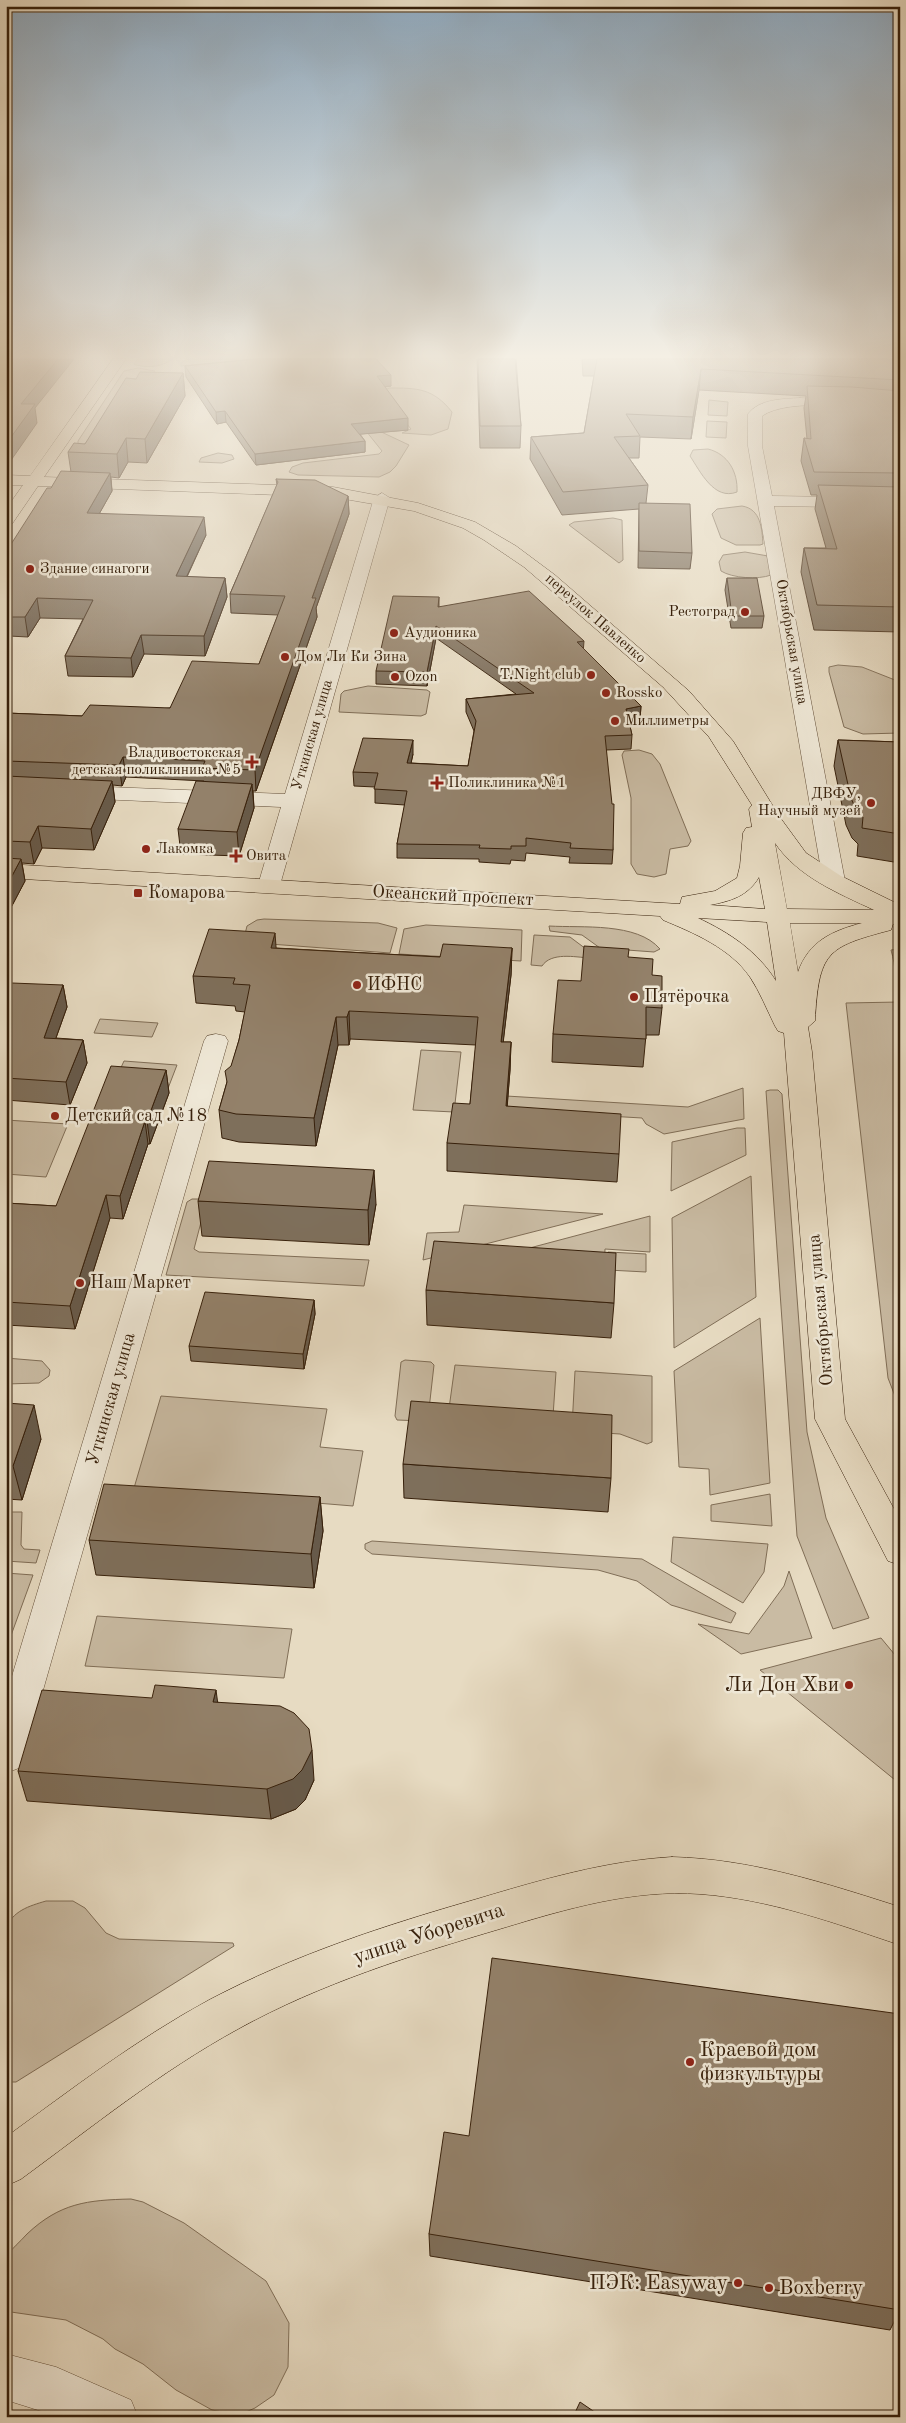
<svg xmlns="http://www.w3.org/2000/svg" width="906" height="2423" viewBox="0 0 906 2423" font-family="'Old Standard TT',serif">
<rect width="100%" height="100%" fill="#e7dbc2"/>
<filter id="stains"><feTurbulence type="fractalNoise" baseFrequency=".004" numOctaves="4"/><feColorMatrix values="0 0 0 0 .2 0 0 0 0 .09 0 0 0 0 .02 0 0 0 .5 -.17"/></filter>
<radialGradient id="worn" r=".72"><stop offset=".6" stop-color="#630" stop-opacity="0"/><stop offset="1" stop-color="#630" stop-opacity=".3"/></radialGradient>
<path fill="#c9bba3" stroke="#806e57" d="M138 359H173C161 367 150 368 136 365L134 364Z
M187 359H254L181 366V363Z
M138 368 155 371 101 442 78 445V441L124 371Z
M389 388C417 388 433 388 452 412L448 429 431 435 402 433 411 429 381 392Z
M709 400 728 402 727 416 708 415Z
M707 421 727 422 726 438 706 437Z
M375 429 409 445 396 466 390 472 379 477 298 475 289 472 292 467 303 463 379 454 382 451 366 431Z
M708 449C728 454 738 472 737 492 714 501 700 471 690 456L693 450Z
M218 453 232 455 234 459 222 463 199 462 201 458Z
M742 506C761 509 762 529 763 544L760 545H736L721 538 712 514 717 509Z
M613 518 622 520 623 560 619 563 569 525 574 522Z
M745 552 768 556 771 575C758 580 732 578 721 571L719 562 723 555Z
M838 665 862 667 900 682V733L863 734 844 727 829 672V667Z
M368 686 427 690 430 692 426 714 421 716 339 712 341 694 344 691Z
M639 750 652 754 660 764 691 841 688 846 670 849 666 874 654 877 637 874 631 864V798L622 755 624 751Z
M264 919 378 923 397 928 390 953 243 942 247 926 257 920Z
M426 925 522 930 521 961 399 954 404 929Z
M549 926C582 928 637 922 660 949L654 952 600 948 582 935 550 931Z
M534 935 570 937 590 952 589 958C575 957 551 952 542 966L531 965Z
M900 949V1409L888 1378 846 1003 899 1002C896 984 896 967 891 950Z
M100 1019 158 1023 152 1037 94 1033Z
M421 1050 461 1052 454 1112 413 1110Z
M124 1061 177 1065 167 1091 112 1087Z
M743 1088 744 1119 664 1134 646 1124 642 1118 470 1108 473 1094 688 1107Z
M770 1090H778L782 1094 807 1432 826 1518 869 1618 833 1629 797 1536 766 1091Z
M6 1120 68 1124 46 1177 6 1174Z
M737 1128H745L746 1155 671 1191 672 1142Z
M751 1176 756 1297 674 1348 672 1218Z
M192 1199H203L206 1203 194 1249 199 1252 369 1260 364 1286 166 1275 187 1202Z
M464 1205 603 1214 423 1260 427 1233 459 1232Z
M650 1216V1252L605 1249 604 1274 458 1267Z
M608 1252 646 1254V1272L608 1270Z
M760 1318 770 1483 710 1495 709 1469 679 1467 674 1371Z
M6 1358 42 1361 50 1370 49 1376 39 1383 6 1384Z
M405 1360 431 1362 434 1365 428 1418 424 1421 397 1420 395 1416 401 1362Z
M455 1365 556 1372 552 1431 447 1423Z
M575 1371 652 1376V1442L647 1444 620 1434 574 1431 572 1427Z
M161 1396 327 1409 320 1447 363 1451 353 1506 134 1488Z
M770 1494 772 1526 711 1521V1505Z
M6 1512H22L21 1545 24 1549 40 1550 36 1563 6 1561Z
M673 1537 768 1544 764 1572 743 1603 671 1562Z
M372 1541 642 1559 736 1613 731 1623 671 1605 637 1581 598 1570 372 1554 365 1549V1544Z
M789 1571 812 1638 741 1654 698 1624 749 1634 784 1586Z
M6 1573 33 1575 9 1641H6Z
M97 1616 292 1629 284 1678 85 1666Z
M881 1638 900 1661V1784L760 1670Z
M46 1901H73L85 1908 106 1933 119 1939 233 1943 234 1946 16 2082H6V1929C12 1911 29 1906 46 1901Z
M131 2199 143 2202 184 2223 266 2281 289 2323 288 2367 274 2395 255 2408 239 2415 212 2410 176 2390 143 2364 115 2349 103 2339 66 2320 11 2312 6 2309V2257C12 2248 20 2242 27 2234 60 2203 87 2200 131 2199Z"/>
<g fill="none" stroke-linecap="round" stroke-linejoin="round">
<defs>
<path id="minor" d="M800 398 900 403V411C867 408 789 397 762 416V446L772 496 900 498V508L774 506 845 881 842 886 834 888 826 886 823 881 748 446V414C759 399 783 399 800 398Z
M382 493 390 498 280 885 277 890 269 892 261 890 258 885 281 807 6 795V783L285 794 374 498Z
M216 1034 225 1036 228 1041 24 1757 19 1768 6 1773V1696L204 1041 207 1036Z
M6 2354 56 2367 131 2400 138 2417H60L6 2400Z"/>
<path id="major" d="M113 359H126L44 477 333 487 418 503 475 522 516 546 555 575 689 691 733 741 779 816 806 853 841 876 900 905V924H893L891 930C826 947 819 952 815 1021L808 1027 812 1052 845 1419 900 1520V1565L888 1561 815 1419 784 1033 778 1031 775 1026C767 1010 760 992 750 977 730 948 694 933 663 920L660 916 6 878V864L680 904 682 897 715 891 737 878 740 866 743 833 746 828 752 827 749 809 752 805 709 737 663 687 524 567 484 540 463 528 414 511 333 497 38 486 12 524 6 526V509L23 485H6V475L30 476ZM775 843C798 877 838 893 874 910L787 909ZM759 877 765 909 710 905C731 901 748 896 759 877ZM698 918 767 922 776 981C757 951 730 933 698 918ZM790 923H862C832 931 809 941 798 972Z
M672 1857C751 1859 825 1883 900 1907V1945C835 1923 769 1899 700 1894 633 1889 566 1909 503 1928 412 1955 321 1983 238 2029 161 2071 92 2127 21 2179L6 2186V2137C72 2089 137 2039 209 2000 294 1955 386 1925 477 1899 541 1880 605 1861 672 1857Z"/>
</defs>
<use href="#minor" stroke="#634f39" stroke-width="1"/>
<use href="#major" stroke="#37200b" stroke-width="1"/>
<use href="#minor" fill="#efe8d7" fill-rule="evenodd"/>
<use href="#major" fill="#e7dbc2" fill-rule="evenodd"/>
</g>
<path fill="#7e6f5b" stroke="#37200b" d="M257 359H377L391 386 385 387 408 430 360 434 365 441V452L256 465 226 422 217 424 186 377 185 366Z
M477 359H516L521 426 520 448H480Z
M582 359H900V632L814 630 801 572 804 548H826L815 509 817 495H811L801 461 804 438 807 439 804 408 806 396 699 390 691 439 640 437 639 458H629L648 485 646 503 692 553 690 569 638 568 639 509 562 515 530 459 531 437 584 433 594 376H583Z
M183 373 185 396 147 463 128 462 119 478 111 477 112 491 99 514 206 535 187 577 225 578 227 597 205 656 144 654 133 677 68 676 65 656 83 619 40 618 28 637 9 636 6 642V552L51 488 71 472 68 452 85 444 136 379Z
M276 479 348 496 349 514 316 608 317 617 256 791H253L254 808 239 856 181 854 178 829 204 781 126 777 122 786 113 785 115 802 94 850 42 848 34 864 22 863 25 881 6 917V713L82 716 170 708 259 664 278 615 231 613 230 594 277 485Z
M727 578 764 616 762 628H731L725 590Z
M439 597V607L583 648 641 706 640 719 629 722 632 735 631 749 606 750 613 850 612 864 569 863 570 857 526 853 525 861 511 860 510 864 479 862V859L397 858V844L405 805 375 803V787L354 786 353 772 413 754 411 763 468 766 474 731 466 712V699L516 694 436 638 427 686 376 684V671Z
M838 740 900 742V863L857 856 858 844 852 838 846 825 834 766Z
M276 948 440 957 512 948 511 975 503 1042H511L510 1070 507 1106 619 1154 617 1182 447 1171V1143L470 1104 476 1045 350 1039 349 1045H338L316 1146 239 1142 222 1138 219 1110 239 1040 245 1012 236 1011 235 1006 196 1003 193 976Z
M628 957 652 975 662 1008 659 1035H646L643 1067 552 1062 553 1034 581 981Z
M63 985 67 1007 56 1038 83 1040 87 1063 70 1105 6 1100V997Z
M166 1070 169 1093 150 1144H148L123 1219 110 1218 75 1329 6 1325V1203L56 1206Z
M198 1201 376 1204 369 1245 202 1236Z
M426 1290 614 1303 611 1338 427 1325Z
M314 1300 315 1314 304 1369 191 1361 189 1346Z
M6 1403 41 1439 22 1500 6 1499Z
M403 1464 611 1478 608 1512 404 1498Z
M320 1497 323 1531 314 1588 96 1575 89 1540Z
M218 1702 314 1780 305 1800 296 1809 271 1819 27 1801 18 1771Z
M900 2014V2180L896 2179 900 2310 890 2330 430 2256 429 2234 469 2136Z"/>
<path fill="#675a4a" stroke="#37200b" d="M58 359H74L35 408 37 423 7 466 6 459V444L21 404Z
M701 369 699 390 691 439 693 417Z
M183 373 185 396 147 463 145 439Z
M391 375V386L378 387 377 376Z
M225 411 226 422 217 424 216 412Z
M408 418V430L351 435V424Z
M126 438 128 462 119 478 117 454Z
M365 441V452L256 465 255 454Z
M110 473 112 491 89 532 87 513Z
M348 496 349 514 316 608 317 617 256 791 255 770 312 598Z
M204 517 206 535 178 595 176 576Z
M225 578 227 597 205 656 204 636Z
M37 598 40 618 28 637 25 617Z
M6 617 9 636 6 642Z
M436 626V638L427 686V672Z
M141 635 144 654 133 677 131 658Z
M584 641 583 654 577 642Z
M641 706 640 719 625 722 626 709Z
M413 740V754L408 777 407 763Z
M123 757 126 777 122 786 119 765Z
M112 781 115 802 94 850 91 829Z
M252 784 254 808 239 856 237 832Z
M38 826 42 848 34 864 30 842Z
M21 859 25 881 6 917V887Z
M275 933 277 960 271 948Z
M512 948 511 975 500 1070 501 1042Z
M63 985 67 1007 48 1060 44 1038Z
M349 1011 350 1039 349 1045 347 1017Z
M336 1017 338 1045 316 1146 314 1118Z
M83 1040 87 1063 70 1105 66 1082Z
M511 1042 510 1070 505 1135 506 1106Z
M166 1070 169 1093 150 1144 147 1121Z
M145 1121 148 1144 123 1219 120 1196Z
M374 1170 376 1204 369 1245 368 1210Z
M106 1195 110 1218 75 1329 70 1306Z
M314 1300 315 1314 304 1369 303 1354Z
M34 1405 41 1439 22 1500 13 1466Z
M320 1497 323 1531 314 1588 311 1554Z
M216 1690 220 1720 213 1702Z
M312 1750 314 1780 305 1800 296 1809 271 1819 267 1789Z"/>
<path fill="#93816a" stroke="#37200b" d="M6 359H58L21 404H35L6 444Z
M257 359H376L391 375 377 376 408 418 351 424 365 441 255 454 225 411 216 412 185 366Z
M478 359H515L521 426H480Z
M597 359H900V380L701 369 693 417 626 414 640 436 614 437 648 485 563 492 531 437 584 433Z
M140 372 183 373 145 439 126 438 117 454 68 452 74 443 85 444 126 378 136 379Z
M807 386 852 387 900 391V418H899L900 420V473L814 472 804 438 811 439Z
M61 471 110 473 87 513 204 517 176 576 225 578 204 636 141 635 131 658 65 656 93 600 37 598 25 617H6V552L47 488H51Z
M276 479 315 480 348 496 312 598H316L255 770 202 768 205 761 123 757 119 765 6 761V713L82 716 90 705 170 708 192 661 259 664 285 596 230 594 278 482Z
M818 485 900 487V607L817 605 804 548 837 549Z
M639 503 690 504 692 553 639 551Z
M727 578H757L764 616H732Z
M529 591 584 641 577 642 641 706 626 709 632 735 605 736 612 804H614L613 850 570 848 571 843 526 838V846H511V849L479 848 480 845 397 844 407 791 374 789 378 773 353 772 363 738 413 740 407 763 468 766 476 721 466 699 534 693 436 626 427 672 376 671 393 596 439 597 438 607Z
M838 740 900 742V834L862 828 863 817 856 810 851 798Z
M6 776 112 781 91 829 38 826 30 842 6 841Z
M196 781 252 784 237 832 178 829Z
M6 858 21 859 6 887Z
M209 929 275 933 271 948 440 957 443 944 512 948 501 1042H511L506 1106 621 1114 619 1154 447 1143 453 1103 470 1104 478 1017 349 1011 347 1017H336L314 1118 236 1114 219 1110 227 1082 225 1071 231 1066 239 1040 250 985 233 984 235 978 193 976Z
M584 946 629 949 628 957 653 959 652 975 662 976V1008L646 1007V1039L553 1034 558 980 581 981Z
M12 983 63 985 44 1038 83 1040 66 1082 6 1078V997Z
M111 1066 166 1070 147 1121H145L120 1196 106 1195 70 1306 6 1302V1203L56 1206Z
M209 1161 374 1170 368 1210 198 1201Z
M434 1241 616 1253 614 1303 426 1290Z
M205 1292 314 1300 303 1354 189 1346Z
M411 1401 612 1415 611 1478 403 1464Z
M6 1403 34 1405 13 1466 6 1465Z
M104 1484 320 1497 311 1554 89 1540Z
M155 1685 216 1690 213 1702 280 1706 294 1713 309 1729 312 1750 302 1770 293 1779 267 1789 18 1771 42 1690 152 1698Z
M492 1958 900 2014V2156L895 2155 900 2310 429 2234 444 2132 469 2136Z
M580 2402 602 2417H573Z"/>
<linearGradient id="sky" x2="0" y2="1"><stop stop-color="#8faac0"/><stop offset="0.51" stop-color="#f4efe4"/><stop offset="1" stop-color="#f4efe4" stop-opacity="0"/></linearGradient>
<rect width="906" height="698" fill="url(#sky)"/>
<g fill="#8f2418" stroke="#efe8d7" stroke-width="2">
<circle cx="30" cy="569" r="5"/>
<circle cx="745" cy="612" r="5"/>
<circle cx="394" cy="633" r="5"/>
<circle cx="285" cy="657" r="5"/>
<circle cx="591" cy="675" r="5"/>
<circle cx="395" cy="677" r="5"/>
<circle cx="606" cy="693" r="5"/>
<circle cx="615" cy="721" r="5"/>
<path d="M249.5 754.5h5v5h5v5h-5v5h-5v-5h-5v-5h5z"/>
<path d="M434.5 775.5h5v5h5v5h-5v5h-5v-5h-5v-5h5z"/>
<circle cx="871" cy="803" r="5"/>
<circle cx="146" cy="849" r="5"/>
<path d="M233.5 848.5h5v5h5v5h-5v5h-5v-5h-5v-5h5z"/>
<rect x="133" y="888" width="10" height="10" rx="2.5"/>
<circle cx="357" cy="985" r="5"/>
<circle cx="634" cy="997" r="5"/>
<circle cx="55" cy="1116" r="5"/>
<circle cx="80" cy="1283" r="5"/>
<circle cx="849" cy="1685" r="5"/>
<circle cx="690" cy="2062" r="5"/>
<circle cx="738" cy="2283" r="5"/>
<circle cx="769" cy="2288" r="5"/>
</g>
<g text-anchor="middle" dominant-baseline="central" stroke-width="5" stroke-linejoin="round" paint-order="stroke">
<g font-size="15" fill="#37200b" stroke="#efe8d7" text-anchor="start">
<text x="40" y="569">Здание синагоги</text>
<text x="735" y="612" text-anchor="end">Рестоград</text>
<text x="404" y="633">Аудионика</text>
<text x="295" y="657">Дом Ли Ки Зина</text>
<text x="581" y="675" text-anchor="end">T.Night club</text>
<text x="405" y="677">Ozon</text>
<text x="616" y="693">Rossko</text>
<text x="625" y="721">Миллиметры</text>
<text x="241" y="753" text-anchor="end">Владивостокская<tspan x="241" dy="17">детская поликлиника №5</tspan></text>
<text x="448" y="783">Поликлиника №1</text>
<text x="861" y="794" text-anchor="end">ДВФУ,<tspan x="861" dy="17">Научный музей</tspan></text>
<text x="156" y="849">Лакомка</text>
<text x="246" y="856">Овита</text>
</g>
<g font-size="15" fill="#37200b" stroke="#efe8d7">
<text transform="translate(595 619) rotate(41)">переулок Павленко</text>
<text transform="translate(791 642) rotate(80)">Октябрьская улица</text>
<text transform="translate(313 735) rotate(-74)">Уткинская улица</text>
</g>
<g font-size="18" fill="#37200b" stroke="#efe8d7" text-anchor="start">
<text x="148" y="893">Комарова</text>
<text x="367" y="985">ИФНС</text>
<text x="644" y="997">Пятёрочка</text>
<text x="65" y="1116">Детский сад №18</text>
<text x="90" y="1283">Наш Маркет</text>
</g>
<g font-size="18" fill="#37200b" stroke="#efe8d7">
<text transform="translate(453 896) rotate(3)">Океанский проспект</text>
<text transform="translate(821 1310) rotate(-95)">Октябрьская улица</text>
<text transform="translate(111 1399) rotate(-74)">Уткинская улица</text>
</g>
<g font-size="21" fill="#37200b" stroke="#efe8d7" text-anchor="end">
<text x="839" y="1685">Ли Дон Хви</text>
<text x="700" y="2050" text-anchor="start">Краевой дом<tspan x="700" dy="24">физкультуры</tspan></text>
<text x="728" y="2283">ПЭК: Easyway</text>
<text x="779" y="2288" text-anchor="start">Boxberry</text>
</g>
<g font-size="21" fill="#37200b" stroke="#efe8d7">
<text transform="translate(429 1934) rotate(-18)">улица Уборевича</text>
</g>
</g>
<rect width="906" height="2423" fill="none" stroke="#e7dbc2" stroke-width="25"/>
<rect x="8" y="8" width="891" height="2408" fill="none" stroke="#37200b" stroke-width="2.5"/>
<rect x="12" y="12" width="881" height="2398" fill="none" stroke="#37200b"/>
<rect width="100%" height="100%" filter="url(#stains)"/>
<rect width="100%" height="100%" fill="url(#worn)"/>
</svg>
